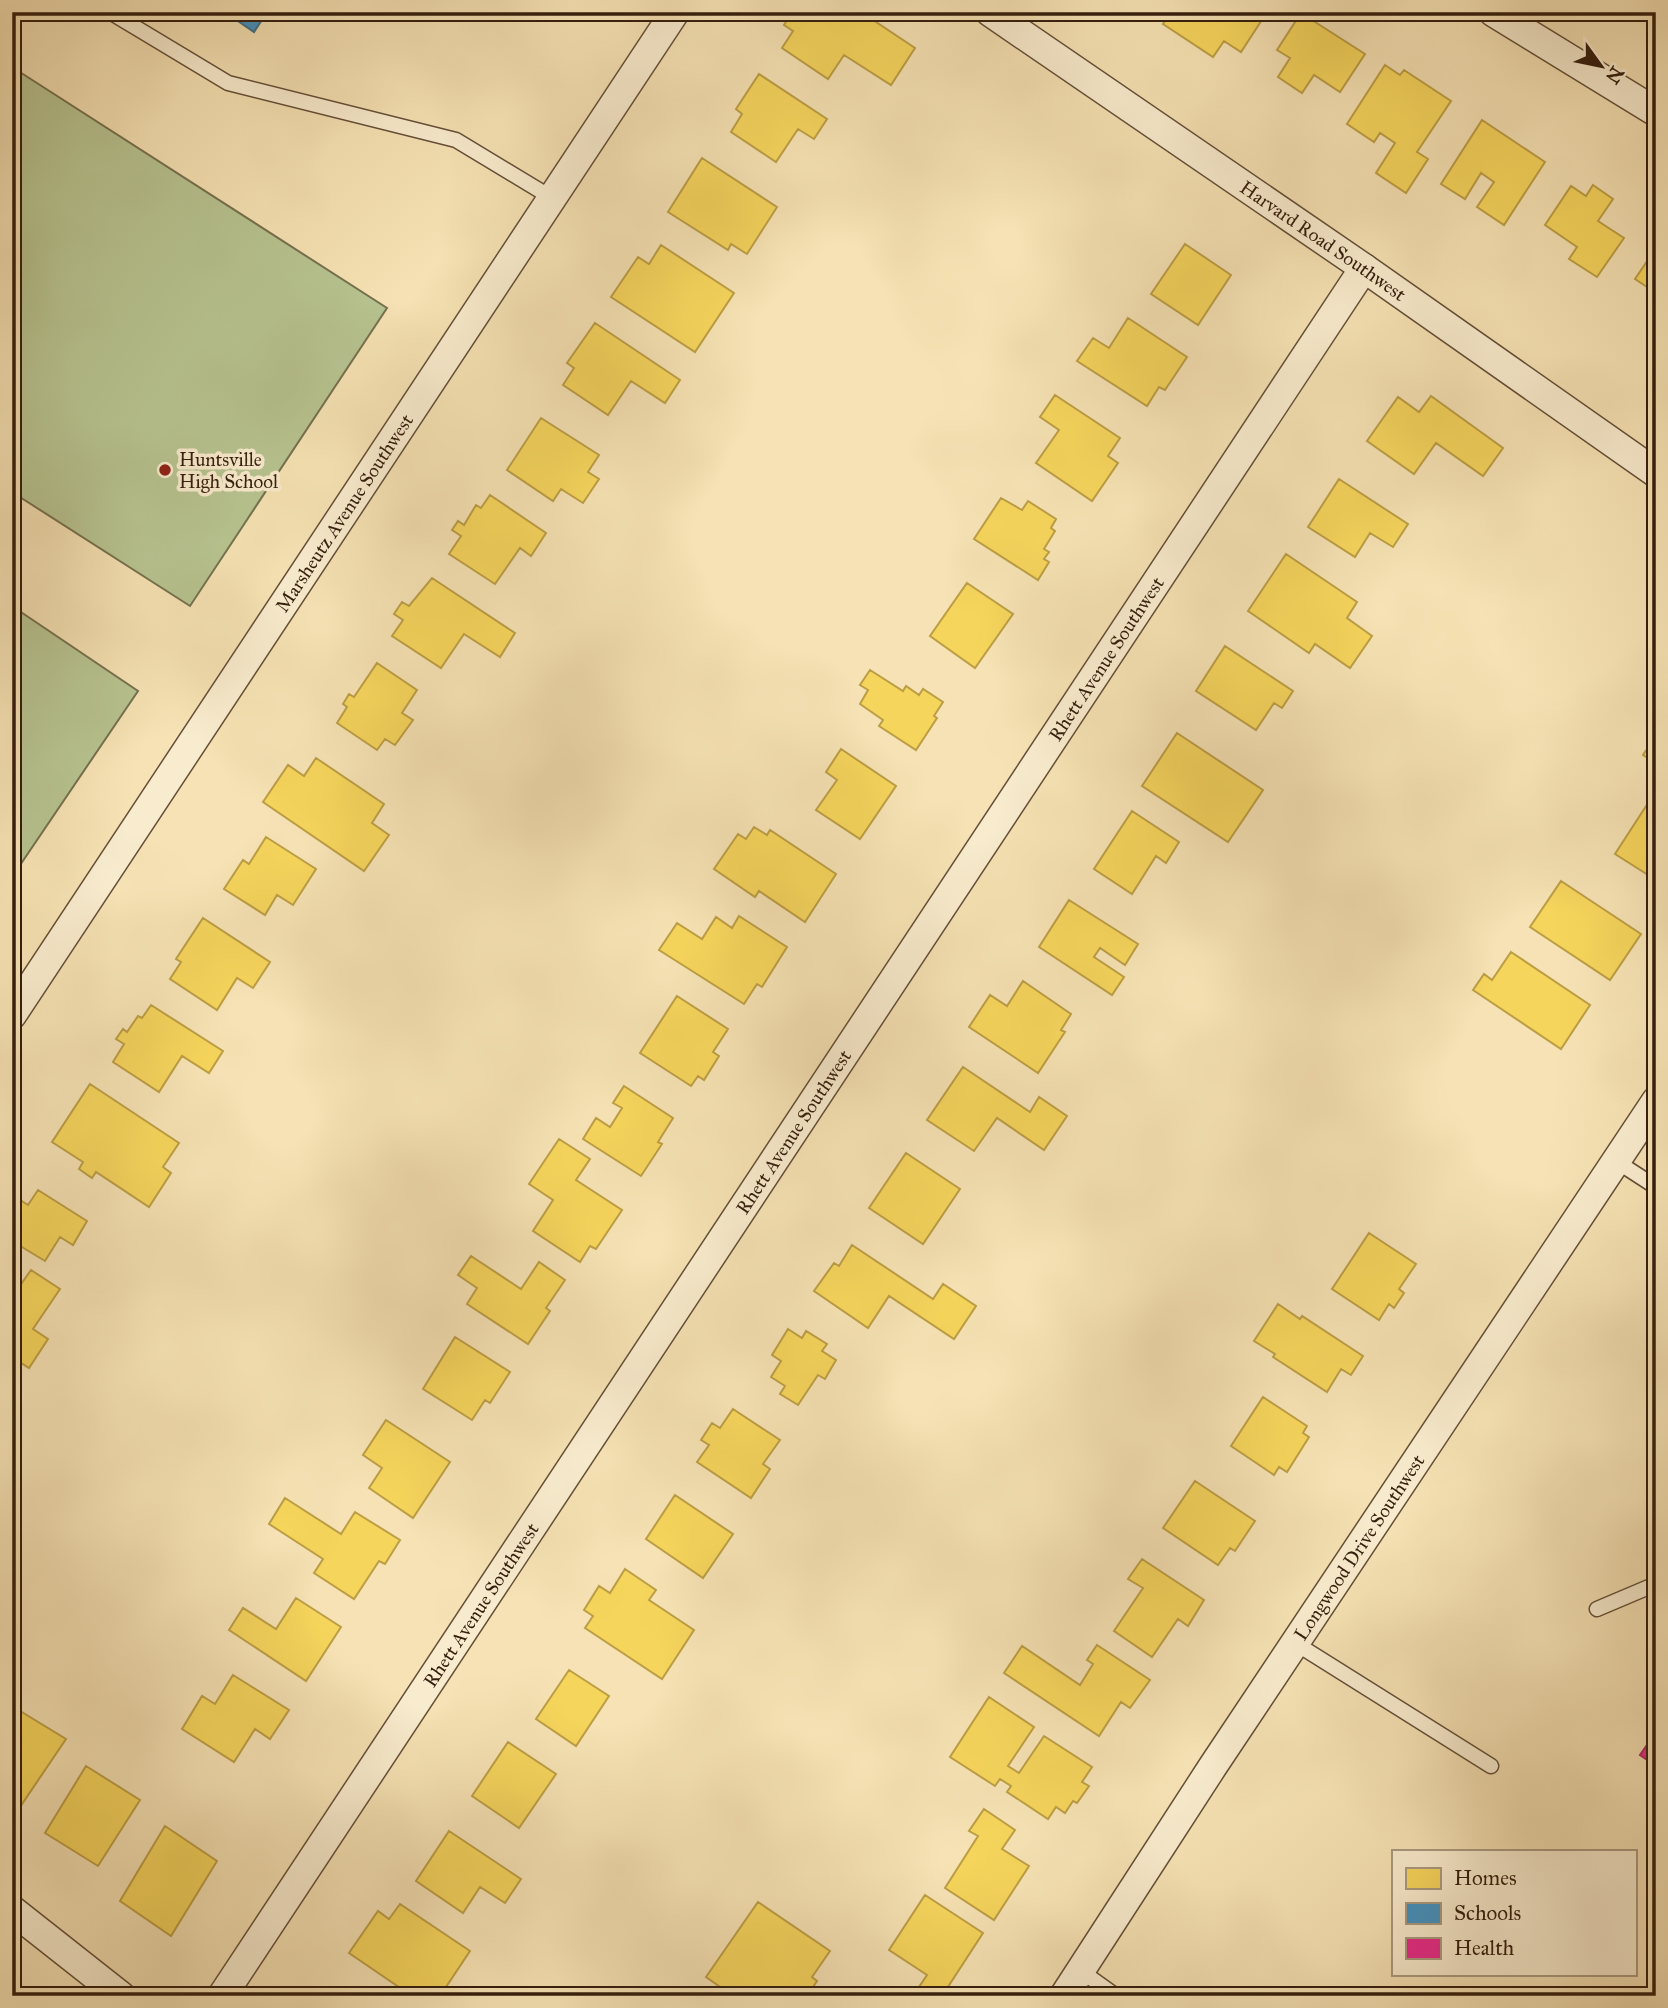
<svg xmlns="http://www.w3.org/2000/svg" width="1668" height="2008" viewBox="0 0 1668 2008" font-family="'IM FELL Great Primer',serif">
<rect width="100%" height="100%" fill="#f6e2b4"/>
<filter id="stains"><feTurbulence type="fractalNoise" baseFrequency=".00286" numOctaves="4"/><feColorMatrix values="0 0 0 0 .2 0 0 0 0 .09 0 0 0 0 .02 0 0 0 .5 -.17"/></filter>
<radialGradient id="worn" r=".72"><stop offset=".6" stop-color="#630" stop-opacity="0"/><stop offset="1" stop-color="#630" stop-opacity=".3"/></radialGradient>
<path fill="#b7c491" stroke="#76714f" stroke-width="2" d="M12 67 387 308 190 606 12 492Z
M12 606 138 691 12 877Z"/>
<path fill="#f6d55c" stroke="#bc9e44" stroke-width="2" d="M792 12 797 15 799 12H861L915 48 891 85 844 55 828 79 782 48 793 31 784 25Z
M1171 12H1267L1241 52 1224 41 1213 57 1163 24Z
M1301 13 1365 54 1340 92 1314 75 1302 93 1278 77 1290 58 1277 50Z
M1385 65 1400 75 1404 70 1451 101 1417 152 1428 159 1406 193 1376 173 1395 143 1380 133 1374 142 1347 124Z
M759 74 827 119 814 139 798 129 776 162 731 132 742 114 736 109Z
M1482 120 1545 162 1504 225 1477 207 1494 182 1481 173 1465 199 1441 184Z
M702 158 777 207 747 254 731 244 728 250 668 212Z
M1593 185 1613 199 1598 221 1624 238 1597 277 1569 259 1577 247 1545 225 1571 186 1586 196Z
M1185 244 1231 275 1198 325 1151 294Z
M661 245 734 293 695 352 611 297 638 257 649 264Z
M1656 248V293L1635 279Z
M1128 318 1187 357 1165 390 1159 387 1147 406 1077 361 1093 338 1109 348Z
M595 323 680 380 665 403 631 381 608 415 563 385 574 368 567 363Z
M1055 395 1120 438 1108 456 1118 463 1092 501 1036 463 1059 430 1040 417Z
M1431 396 1503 448 1483 476 1436 443 1414 474 1367 441 1398 397 1419 412Z
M541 418 599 455 588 472 599 479 583 503 561 489 553 501 507 470Z
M1339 479 1408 524 1393 547 1370 533 1355 557 1308 527Z
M490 495 546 533 531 556 520 548 495 584 449 554 461 536 452 530 458 521 464 525 476 505 481 508Z
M1001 498 1022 510 1028 501 1056 519 1051 528 1055 531 1044 549 1049 552 1044 559 1049 562 1038 580 974 539Z
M1286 554 1357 602 1347 618 1372 636 1350 668 1315 644 1309 653 1248 611Z
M432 578 515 633 500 657 464 634 441 668 392 636 403 620 394 614 402 602 409 606Z
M967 583 1013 614 975 668 930 636Z
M1225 646 1293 691 1282 708 1274 703 1256 730 1196 691Z
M377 663 417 690 402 713 413 720 395 745 385 739 377 750 337 723 347 707 343 704 349 694 354 697Z
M870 670 903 691 906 686 919 695 923 689 943 702 934 716 937 718 916 750 879 726 883 720 860 704 868 690 860 685Z
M1177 733 1263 790 1228 842 1142 786Z
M1656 736V763L1643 755Z
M841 749 896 786 860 839 816 810 837 780 826 772Z
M316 758 384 804 372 823 389 835 364 871 263 802 288 765 304 776Z
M1648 803 1656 808V880L1615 854Z
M1132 811 1179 842 1166 863 1156 856 1132 894 1094 869Z
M754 827 767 835 770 830 836 874 805 922 759 891 755 897 714 869 738 834 746 839Z
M266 837 316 869 293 905 277 895 265 915 224 889 243 860 249 864Z
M1561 881 1641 934 1610 980 1530 927Z
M1069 900 1138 944 1125 965 1100 948 1094 957 1124 977 1112 995 1039 947Z
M739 916 787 947 762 987 757 984 744 1004 659 950 677 923 702 939 716 917 732 928Z
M203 918 270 962 253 988 237 978 217 1010 170 979 181 962 176 959Z
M1511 952 1590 1005 1561 1049 1473 990 1484 974 1492 980Z
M1023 981 1071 1014 1061 1030 1065 1032 1038 1073 969 1027 990 995 1007 1006Z
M677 996 728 1029 713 1052 719 1056 704 1080 698 1076 691 1086 640 1053Z
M151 1005 223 1051 209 1073 182 1056 159 1092 113 1062 124 1044 116 1039 123 1029 127 1032 138 1016 142 1018Z
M963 1067 1030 1112 1039 1097 1067 1116 1044 1150 997 1118 974 1151 927 1120Z
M90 1084 179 1143 163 1167 171 1173 149 1207 96 1172 92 1178 79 1169 83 1162 52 1142Z
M624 1086 673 1118 658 1142 662 1144 641 1176 583 1139 596 1118 610 1127 622 1108 613 1103Z
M559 1139 590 1159 576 1180 622 1210 596 1249 590 1246 580 1262 533 1231 553 1200 529 1184Z
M906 1153 960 1189 923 1244 869 1208Z
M38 1190 87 1221 73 1245 60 1237 45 1261 12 1241V1213L20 1200 28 1205Z
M1369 1233 1416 1264 1399 1289 1404 1293 1394 1308 1389 1304 1379 1320 1332 1289Z
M852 1245 933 1299 943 1284 976 1306 954 1339 889 1296 868 1328 814 1291 834 1263 839 1266Z
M471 1256 521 1289 539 1262 565 1280 546 1308 550 1311 528 1344 467 1304 477 1288 458 1275Z
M31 1270 60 1289 33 1329 48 1339 29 1368 12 1357V1282L19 1287Z
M1278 1304 1300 1319 1302 1316 1363 1356 1351 1375 1341 1369 1327 1392 1273 1357 1275 1354 1254 1341Z
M788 1329 802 1338 806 1331 827 1344 822 1351 836 1360 825 1379 818 1375 798 1405 780 1394 785 1386 771 1377 781 1361 772 1355Z
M455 1337 510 1372 490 1403 485 1400 472 1420 423 1389Z
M1263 1397 1307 1426 1303 1433 1309 1437 1287 1472 1279 1467 1274 1475 1231 1446Z
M733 1409 780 1440 763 1464 770 1469 751 1498 697 1462 709 1445 701 1440 712 1423 720 1428Z
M386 1420 450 1462 413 1518 369 1488 382 1468 363 1455Z
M1195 1481 1255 1521 1235 1551 1230 1548 1218 1565 1163 1528Z
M675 1495 733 1534 703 1578 646 1539Z
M285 1498 341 1534 355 1512 400 1540 385 1564 379 1561 354 1599 314 1573 323 1559 269 1524Z
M1142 1559 1204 1600 1188 1626 1178 1619 1152 1657 1114 1631 1143 1588 1128 1579Z
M625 1569 656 1590 649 1600 694 1630 662 1679 585 1628 593 1616 584 1610 599 1586 610 1593Z
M296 1598 341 1627 306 1681 229 1630 243 1608 276 1629Z
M1097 1645 1150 1680 1130 1708 1121 1702 1099 1736 1004 1673 1022 1646 1080 1685 1093 1664 1087 1660Z
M569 1670 609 1696 576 1746 536 1719Z
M233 1675 289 1710 270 1739 255 1729 234 1762 182 1729 202 1696 215 1704Z
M989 1697 1034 1727 1008 1766 1019 1773 1044 1736 1092 1767 1082 1782 1089 1786 1077 1803 1073 1801 1065 1813 1056 1807 1048 1819 1007 1792 1011 1786 1000 1779 995 1786 950 1757Z
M12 1706 66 1739 18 1810 12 1806Z
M508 1742 556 1774 519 1828 472 1796Z
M86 1766 140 1800 98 1866 45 1833Z
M984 1809 1015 1830 1002 1849 1029 1866 994 1920 945 1888 978 1836 969 1831Z
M165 1826 217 1861 171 1936 120 1901Z
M449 1831 521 1879 505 1903 480 1887 463 1913 416 1881Z
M925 1895 983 1933 942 1996H933L919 1987 927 1975 889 1950Z
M758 1902 830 1951 812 1977 817 1981 807 1996H733L706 1977Z
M400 1904 470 1951 440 1996H412L349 1953 378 1911 389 1919Z"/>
<path fill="#4393c3" stroke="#3e708c" stroke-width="2" d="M225 12H267L254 32Z"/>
<path fill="#e7298a" stroke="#b12664" stroke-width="2" d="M1656 1732V1766L1640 1755Z"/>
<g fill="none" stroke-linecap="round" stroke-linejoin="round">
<defs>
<path id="lane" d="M110 12 228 83 456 140 552 198
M1616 1161 1656 1187
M1597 1609 1656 1584
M1295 1643 1491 1766
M1081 1971 1116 1996"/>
<g id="street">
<path id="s1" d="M990 12 1364 268 1656 473"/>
<path d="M1493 12 1656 112"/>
<path id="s2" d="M12 1015 675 12"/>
<path d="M12 1910 121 1996"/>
<path id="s3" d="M222 1996 1364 268"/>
<path id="s4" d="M1064 1996 1213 1766 1656 1101"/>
</g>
</defs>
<use href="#lane" stroke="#644f37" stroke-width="17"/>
<use href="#street" stroke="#644f37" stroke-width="31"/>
<use href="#lane" stroke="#f9ecce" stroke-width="14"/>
<use href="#street" stroke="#f9ecce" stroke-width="28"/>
</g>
<circle fill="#8f2418" stroke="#f9ecce" stroke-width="2.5" cx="165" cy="470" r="7"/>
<g text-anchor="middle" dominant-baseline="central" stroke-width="7" stroke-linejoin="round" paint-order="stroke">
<g font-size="19" fill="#341e0d" stroke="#f9ecce">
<text stroke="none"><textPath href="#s1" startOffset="404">Harvard Road Southwest</textPath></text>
<text stroke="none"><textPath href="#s2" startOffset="602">Marsheutz Avenue Southwest</textPath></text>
<text stroke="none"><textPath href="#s3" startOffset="1603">Rhett Avenue Southwest</textPath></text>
<text stroke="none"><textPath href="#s3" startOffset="1036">Rhett Avenue Southwest</textPath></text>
<text stroke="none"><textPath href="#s4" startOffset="537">Longwood Drive Southwest</textPath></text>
<text stroke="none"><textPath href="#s3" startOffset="469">Rhett Avenue Southwest</textPath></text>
</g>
<g font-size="19" fill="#341e0d" stroke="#f9ecce" text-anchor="start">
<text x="179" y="459">Huntsville<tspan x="179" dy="22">High School</tspan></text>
</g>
</g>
<rect width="1668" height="2008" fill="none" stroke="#f6e2b4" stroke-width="42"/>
<rect x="14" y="14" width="1640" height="1980" fill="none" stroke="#341e0d" stroke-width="3.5"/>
<rect x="21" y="21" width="1626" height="1966" fill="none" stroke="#341e0d" stroke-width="2"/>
<rect x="1392" y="1850" width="245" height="126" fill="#f9ecce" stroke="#aa9a81" stroke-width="2"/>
<rect x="1406" y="1868" width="35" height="21" fill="#f6d55c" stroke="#aa9a81" stroke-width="2"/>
<text x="1454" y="1885" font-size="21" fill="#341e0d">Homes</text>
<rect x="1406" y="1903" width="35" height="21" fill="#4393c3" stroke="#aa9a81" stroke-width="2"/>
<text x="1454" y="1920" font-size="21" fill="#341e0d">Schools</text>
<rect x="1406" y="1938" width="35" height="21" fill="#e7298a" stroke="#aa9a81" stroke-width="2"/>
<text x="1454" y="1955" font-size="21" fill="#341e0d">Health</text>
<g transform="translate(1601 66) rotate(123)" stroke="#f9ecce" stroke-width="5" paint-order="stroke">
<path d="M0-5L12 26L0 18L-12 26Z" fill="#341e0d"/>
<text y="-10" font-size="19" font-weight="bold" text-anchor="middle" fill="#341e0d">N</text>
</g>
<rect width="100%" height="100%" filter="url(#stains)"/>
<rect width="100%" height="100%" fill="url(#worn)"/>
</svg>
